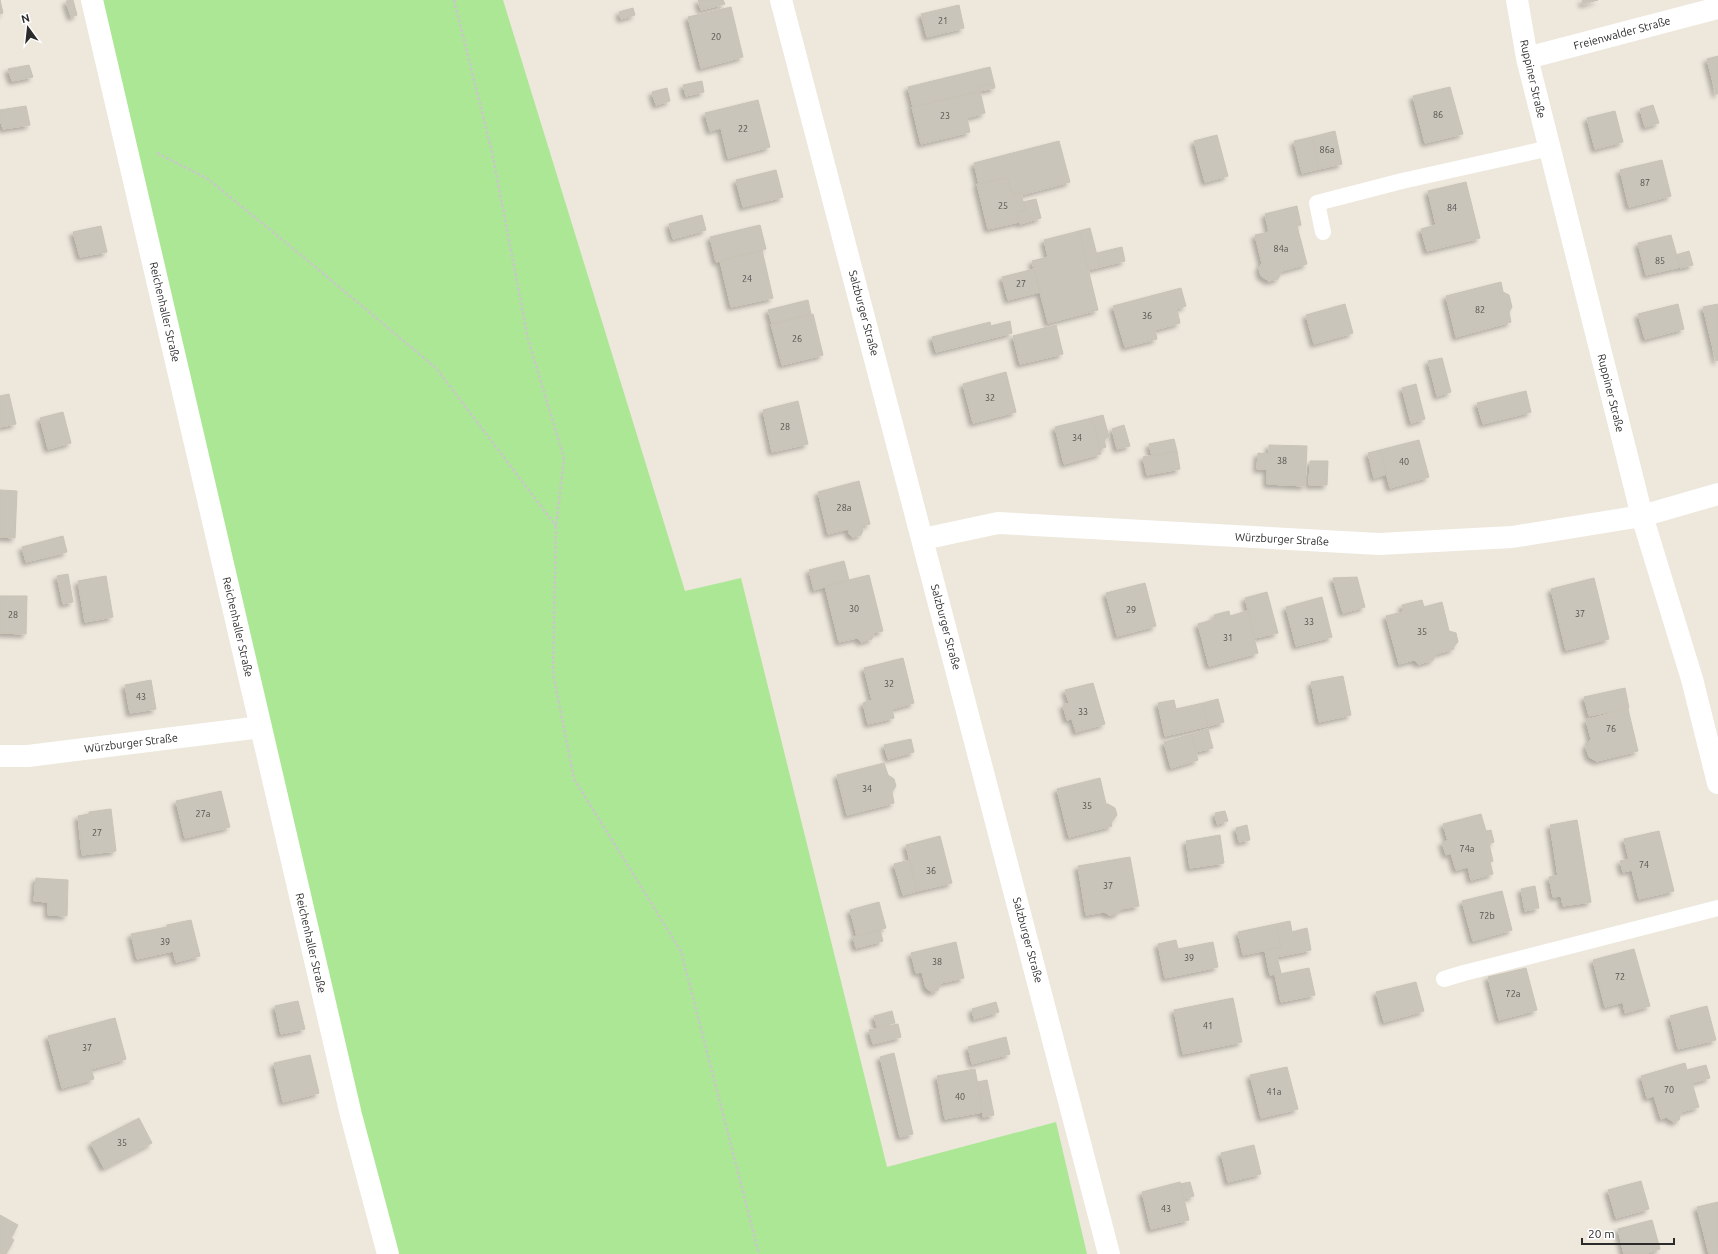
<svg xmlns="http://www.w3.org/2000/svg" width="1718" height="1254" viewBox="0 0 1718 1254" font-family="Ubuntu,sans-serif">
<defs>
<filter id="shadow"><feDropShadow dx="-3.5" dy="3.5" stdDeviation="2" flood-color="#0004"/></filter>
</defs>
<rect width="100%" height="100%" fill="#ede7dc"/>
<path fill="#abe795" d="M85 0H503L685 591 741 578 887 1167 1056 1122 1087 1254H387Z"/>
<path fill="#c9c5ba" stroke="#c9c3b5" filter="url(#shadow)" d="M0 0 3 13 0 14Z
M73 0 77 15 71 17 66 1Z
M698 0H723L725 4 701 10Z
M1582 0H1598L1583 4Z
M959 5 964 28 927 37 921 14Z
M731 7 743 57 701 68 688 17Z
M633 8 635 15 621 19 619 12Z
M1718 56V94H1716L1707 59Z
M29 65 33 77 12 81 8 69Z
M990 67 994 83 979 87 980 91 913 107 908 87Z
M702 81 704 92 686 96 683 85Z
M994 83 995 88 980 91 979 87Z
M1450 87 1463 134 1425 143 1413 96Z
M667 88 670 101 656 105 652 92Z
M980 91 985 113 967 118 970 132 921 144 912 107Z
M758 100 770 147 728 158 721 128 710 131 705 113Z
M1653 105 1659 123 1645 127 1640 109Z
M26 106 30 125 3 129 0 119V110Z
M1615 111 1623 142 1595 149 1587 118Z
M1335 131 1342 164 1319 169 1312 137Z
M1217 135 1228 176 1205 182 1194 141Z
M1312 137 1319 169 1302 173 1294 141Z
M1059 141 1070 182 1021 195V193L1012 194 1007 177 979 184 974 163Z
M1662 160 1671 196 1629 207 1620 170Z
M776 170 783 197 743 207 736 180Z
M1007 177 1012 194 1021 193 1025 210 1017 212 1019 222 988 229 977 184Z
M1466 182 1480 238 1427 251 1421 229 1436 225 1428 191Z
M1036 199 1041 218 1020 224 1017 212 1025 210 1023 202Z
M1297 206 1301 225 1297 226 1307 264 1282 271 1278 279 1269 281 1261 276 1259 268 1262 263 1255 235 1269 232 1265 214Z
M702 215 706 230 673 239 669 224Z
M760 225 766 249 716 262 710 237Z
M101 226 107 252 80 257 73 232Z
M1090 228 1100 267 1088 270 1079 231Z
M1079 231 1098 310 1048 323 1032 261 1048 257 1044 240Z
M1671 235 1680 267 1646 275 1638 243Z
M1122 247 1125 261 1100 267 1097 253Z
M762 250 773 298 731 307 720 261Z
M1689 251 1693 265 1680 268 1676 255Z
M1034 269 1040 292 1008 300 1002 277Z
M1501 282 1503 292 1509 295 1512 307 1509 312 1511 322 1456 337 1446 296Z
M1181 288 1186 306 1177 309 1180 323 1155 330 1157 339 1125 347 1113 306Z
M808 300 811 314 772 324 768 310Z
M1345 304 1353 333 1314 344 1306 315Z
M1678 304 1684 329 1645 339 1638 314Z
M1718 304V360L1716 361 1703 307Z
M813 314 823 355 782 365 771 324Z
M1010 321 1012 333 936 352 932 337 990 322 991 326Z
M1056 325 1063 354 1020 364 1013 336Z
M1442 358 1451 392 1437 396 1428 361Z
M1006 372 1016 412 973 423 963 384Z
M1416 384 1425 419 1411 423 1402 388Z
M1526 391 1531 412 1483 424 1477 403Z
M9 394 16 424 0 427V396Z
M798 401 808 444 772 452 763 410Z
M63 412 71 443 48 449 40 418Z
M1103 415 1109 437 1104 439 1106 447 1100 449 1092 418Z
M1092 418 1101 454 1064 464 1055 427Z
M1124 425 1130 446 1117 449 1112 429Z
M1174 439 1177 451 1152 456 1149 444Z
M1419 440 1429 477 1390 488 1380 450Z
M1269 445 1307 446 1305 486 1267 484V469H1257L1258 453 1269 454Z
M1380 450 1387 474 1374 478 1368 453Z
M1177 451 1180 469 1147 475 1143 457Z
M1310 461H1328L1327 485H1309Z
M859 481 870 524 862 526 863 530 861 535 853 537 849 534 848 529 828 534 818 492Z
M0 490 17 491 15 538 0 537Z
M63 536 67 552 26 562 22 547Z
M844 561 849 580 814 590 809 570Z
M68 574 73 602 63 604 57 576Z
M869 575 883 631 873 633 872 639 861 642 857 638 839 642 825 586Z
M106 576 113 617 85 622 78 581Z
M1357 577 1365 607 1343 613 1333 578Z
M1594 578 1609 639 1566 650 1551 589Z
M1145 583 1156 626 1117 636 1106 593Z
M1267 592 1278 633 1255 638 1245 598Z
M0 596H27L26 634 0 633Z
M1322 597 1332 637 1296 646 1286 607Z
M1422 600 1424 607 1442 602 1449 631 1456 633 1458 642 1453 647 1454 649 1436 654 1433 660 1419 664 1414 660 1399 664 1386 616 1403 612 1402 605Z
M1229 611 1230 616 1247 611 1258 653 1209 666 1198 624 1215 619 1214 615Z
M903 658 914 703 892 709 894 718 868 724 863 703 872 700 864 668Z
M1343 676 1351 715 1319 722 1311 682Z
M151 680 156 709 130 713 125 685Z
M1093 683 1105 724 1076 732 1072 719 1067 720 1063 705 1069 703 1065 690Z
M1625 688 1629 708 1589 716 1584 697Z
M1218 699 1224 722 1208 726 1203 703Z
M1174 700 1176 709 1203 703 1208 726 1165 736 1158 703Z
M1628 709 1638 751 1597 761 1589 757 1586 747 1591 739 1586 720Z
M1208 729 1213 748 1196 752 1191 734Z
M1191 734 1198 760 1171 768 1164 742Z
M911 739 914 752 888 759 884 745Z
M884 763 888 775 894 779 896 786 892 792 894 803 847 815 837 775Z
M1100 778 1106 804H1108L1115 808 1117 815 1111 823 1112 826 1069 837 1057 789Z
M221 791 230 827 185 838 176 801Z
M111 809 116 851 82 855 78 816 89 814V812Z
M1225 811 1228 821 1217 824 1215 813Z
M1481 814 1486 831 1491 830 1494 842 1489 844 1493 861 1490 862 1493 874 1471 880 1468 867 1456 870 1451 853 1446 855 1442 842 1448 841 1443 824Z
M1577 820 1591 902 1563 906 1561 896 1553 897 1549 877 1558 876 1550 825Z
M1247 825 1250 840 1239 842 1236 828Z
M1659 831 1674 891 1639 899 1632 870 1623 872 1620 861 1629 859 1624 839Z
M1220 835 1224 863 1190 868 1186 841Z
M940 836 952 883 917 891 906 845Z
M1130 857 1139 906 1121 909 1117 914 1109 915 1104 912 1086 915 1078 866Z
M910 860 917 891 903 895 894 864Z
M36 878 68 880 67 916 48 915V902L34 901Z
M1535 886 1539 908 1525 911 1521 889Z
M1502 891 1512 930 1473 941 1462 901Z
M879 902 886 928 857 936 850 910Z
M191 920 200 956 176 962 173 951 137 959 131 934 167 927V925Z
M1290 921 1292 932 1307 928 1311 950 1277 957 1281 973 1270 975 1265 951 1281 947 1276 924Z
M1276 924 1281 947 1243 955 1238 932Z
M880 930 883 941 856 948 853 937Z
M1176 940 1178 949 1213 942 1218 967 1165 978 1158 944Z
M956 942 964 978 941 983 938 990 932 992 926 988 922 972 916 973 911 953Z
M1634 949 1650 1006 1625 1013 1623 1002 1605 1007 1593 960Z
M1309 968 1315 995 1281 1002 1275 975Z
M1526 968 1537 1010 1499 1020 1488 977Z
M1416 982 1424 1011 1384 1022 1376 992Z
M1233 998 1242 1042 1183 1054 1174 1010Z
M298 1001 305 1029 281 1034 275 1006Z
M996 1002 999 1012 974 1019 972 1009Z
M1707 1006 1716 1040 1678 1049 1670 1016Z
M892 1011 895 1023 877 1027 874 1016Z
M115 1018 126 1059 91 1069 94 1079 62 1088 48 1036Z
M898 1024 901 1037 873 1044 869 1030Z
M1006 1037 1010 1054 972 1064 968 1047Z
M894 1053 913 1134 900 1137 880 1057Z
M310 1055 319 1093 283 1102 274 1063Z
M1685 1063 1687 1070 1706 1065 1710 1078 1692 1083 1699 1107 1681 1112 1679 1120 1674 1122 1666 1117 1661 1119 1654 1096 1647 1098 1641 1076Z
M1287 1067 1298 1109 1261 1118 1250 1075Z
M975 1069 983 1112 945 1119 937 1076Z
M987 1080 994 1115 983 1117 978 1082Z
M139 1118 152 1143 104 1168 91 1143Z
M1254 1145 1261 1174 1228 1182 1221 1153Z
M1641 1181 1649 1209 1616 1218 1608 1190Z
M1180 1182 1189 1220 1151 1229 1142 1192Z
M1190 1182 1194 1196 1184 1199 1180 1184Z
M1718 1202V1254H1709L1697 1207Z
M0 1215 18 1225 11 1238 14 1240 6 1254H0Z
M1652 1220 1660 1249 1648 1253V1254H1624L1618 1229Z"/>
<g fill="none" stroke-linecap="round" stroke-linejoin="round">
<path stroke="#c8c8c8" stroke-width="2.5" stroke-dasharray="3 2" stroke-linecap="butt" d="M454 0 492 152 528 339 564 458 556 526 553 673 574 779 681 951 759 1254
M157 153 208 179 301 255 436 368 556 526"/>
<path stroke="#fff" stroke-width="16" d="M1323 232 1317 203 1402 181 1550 148
M1444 979 1464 973 1718 908"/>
<path stroke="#fff" stroke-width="22" d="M92 0 351 1115 388 1254
M781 0 1109 1254
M1517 0 1527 58 1642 516 1692 679 1718 783
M1527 58 1718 8
M923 539 998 523 1379 544 1512 537 1642 516 1718 494
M0 756H28L261 727"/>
</g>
<g text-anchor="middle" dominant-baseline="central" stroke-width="3" stroke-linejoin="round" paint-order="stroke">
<g font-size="9" fill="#52524f">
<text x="943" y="21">21</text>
<text x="716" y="37">20</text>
<text x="1438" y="115">86</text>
<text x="945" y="116">23</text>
<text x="743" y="129">22</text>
<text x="1327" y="150">86a</text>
<text x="1645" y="183">87</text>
<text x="1003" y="206">25</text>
<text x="1452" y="208">84</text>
<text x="1281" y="249">84a</text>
<text x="1660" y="261">85</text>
<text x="747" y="279">24</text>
<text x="1021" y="284">27</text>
<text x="1480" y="310">82</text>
<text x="1147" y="316">36</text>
<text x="797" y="339">26</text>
<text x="990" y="398">32</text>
<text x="785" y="427">28</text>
<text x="1077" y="438">34</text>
<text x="1282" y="461">38</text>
<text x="1404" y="462">40</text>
<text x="844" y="508">28a</text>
<text x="854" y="609">30</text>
<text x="1131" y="610">29</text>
<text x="1580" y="614">37</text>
<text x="13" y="615">28</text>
<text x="1309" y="622">33</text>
<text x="1422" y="632">35</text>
<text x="1228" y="638">31</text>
<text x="889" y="684">32</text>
<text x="141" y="697">43</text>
<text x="1083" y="712">33</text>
<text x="1611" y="729">76</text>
<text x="867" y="789">34</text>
<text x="1087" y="806">35</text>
<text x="203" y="814">27a</text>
<text x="97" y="833">27</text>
<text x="1467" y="849">74a</text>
<text x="1644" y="865">74</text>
<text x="931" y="871">36</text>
<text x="1108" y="886">37</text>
<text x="1487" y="916">72b</text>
<text x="165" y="942">39</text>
<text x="1189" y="958">39</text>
<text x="937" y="962">38</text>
<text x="1620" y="977">72</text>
<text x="1513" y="994">72a</text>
<text x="1208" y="1026">41</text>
<text x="87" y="1048">37</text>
<text x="1669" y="1090">70</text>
<text x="1274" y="1092">41a</text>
<text x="960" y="1097">40</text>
<text x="122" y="1143">35</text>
<text x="1166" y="1209">43</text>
</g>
<g font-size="11" fill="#2b2b2b" stroke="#fff">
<text transform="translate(1622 33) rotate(-15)">Freienwalder Straße</text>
<text transform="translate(1533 79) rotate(77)">Ruppiner Straße</text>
<text transform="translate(165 312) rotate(77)">Reichenhaller Straße</text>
<text transform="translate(864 313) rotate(75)">Salzburger Straße</text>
<text transform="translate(1611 393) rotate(76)">Ruppiner Straße</text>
<text transform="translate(1282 539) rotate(3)">Würzburger Straße</text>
<text transform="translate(238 627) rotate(77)">Reichenhaller Straße</text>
<text transform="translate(946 627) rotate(75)">Salzburger Straße</text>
<text transform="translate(131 743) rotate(-7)">Würzburger Straße</text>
<text transform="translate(1028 940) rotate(75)">Salzburger Straße</text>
<text transform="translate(311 943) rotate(77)">Reichenhaller Straße</text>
</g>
</g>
<g transform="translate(28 28) rotate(345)" stroke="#ffffff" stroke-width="3" paint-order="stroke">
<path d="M0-3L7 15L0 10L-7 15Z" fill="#2b2b2b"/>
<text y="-6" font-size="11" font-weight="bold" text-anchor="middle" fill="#2b2b2b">N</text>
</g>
<path d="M1582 1238v6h92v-6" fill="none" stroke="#2b2b2b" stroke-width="2"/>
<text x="1588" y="1238" font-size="12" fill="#2b2b2b" stroke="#ffffff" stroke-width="3" paint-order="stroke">20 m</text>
</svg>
